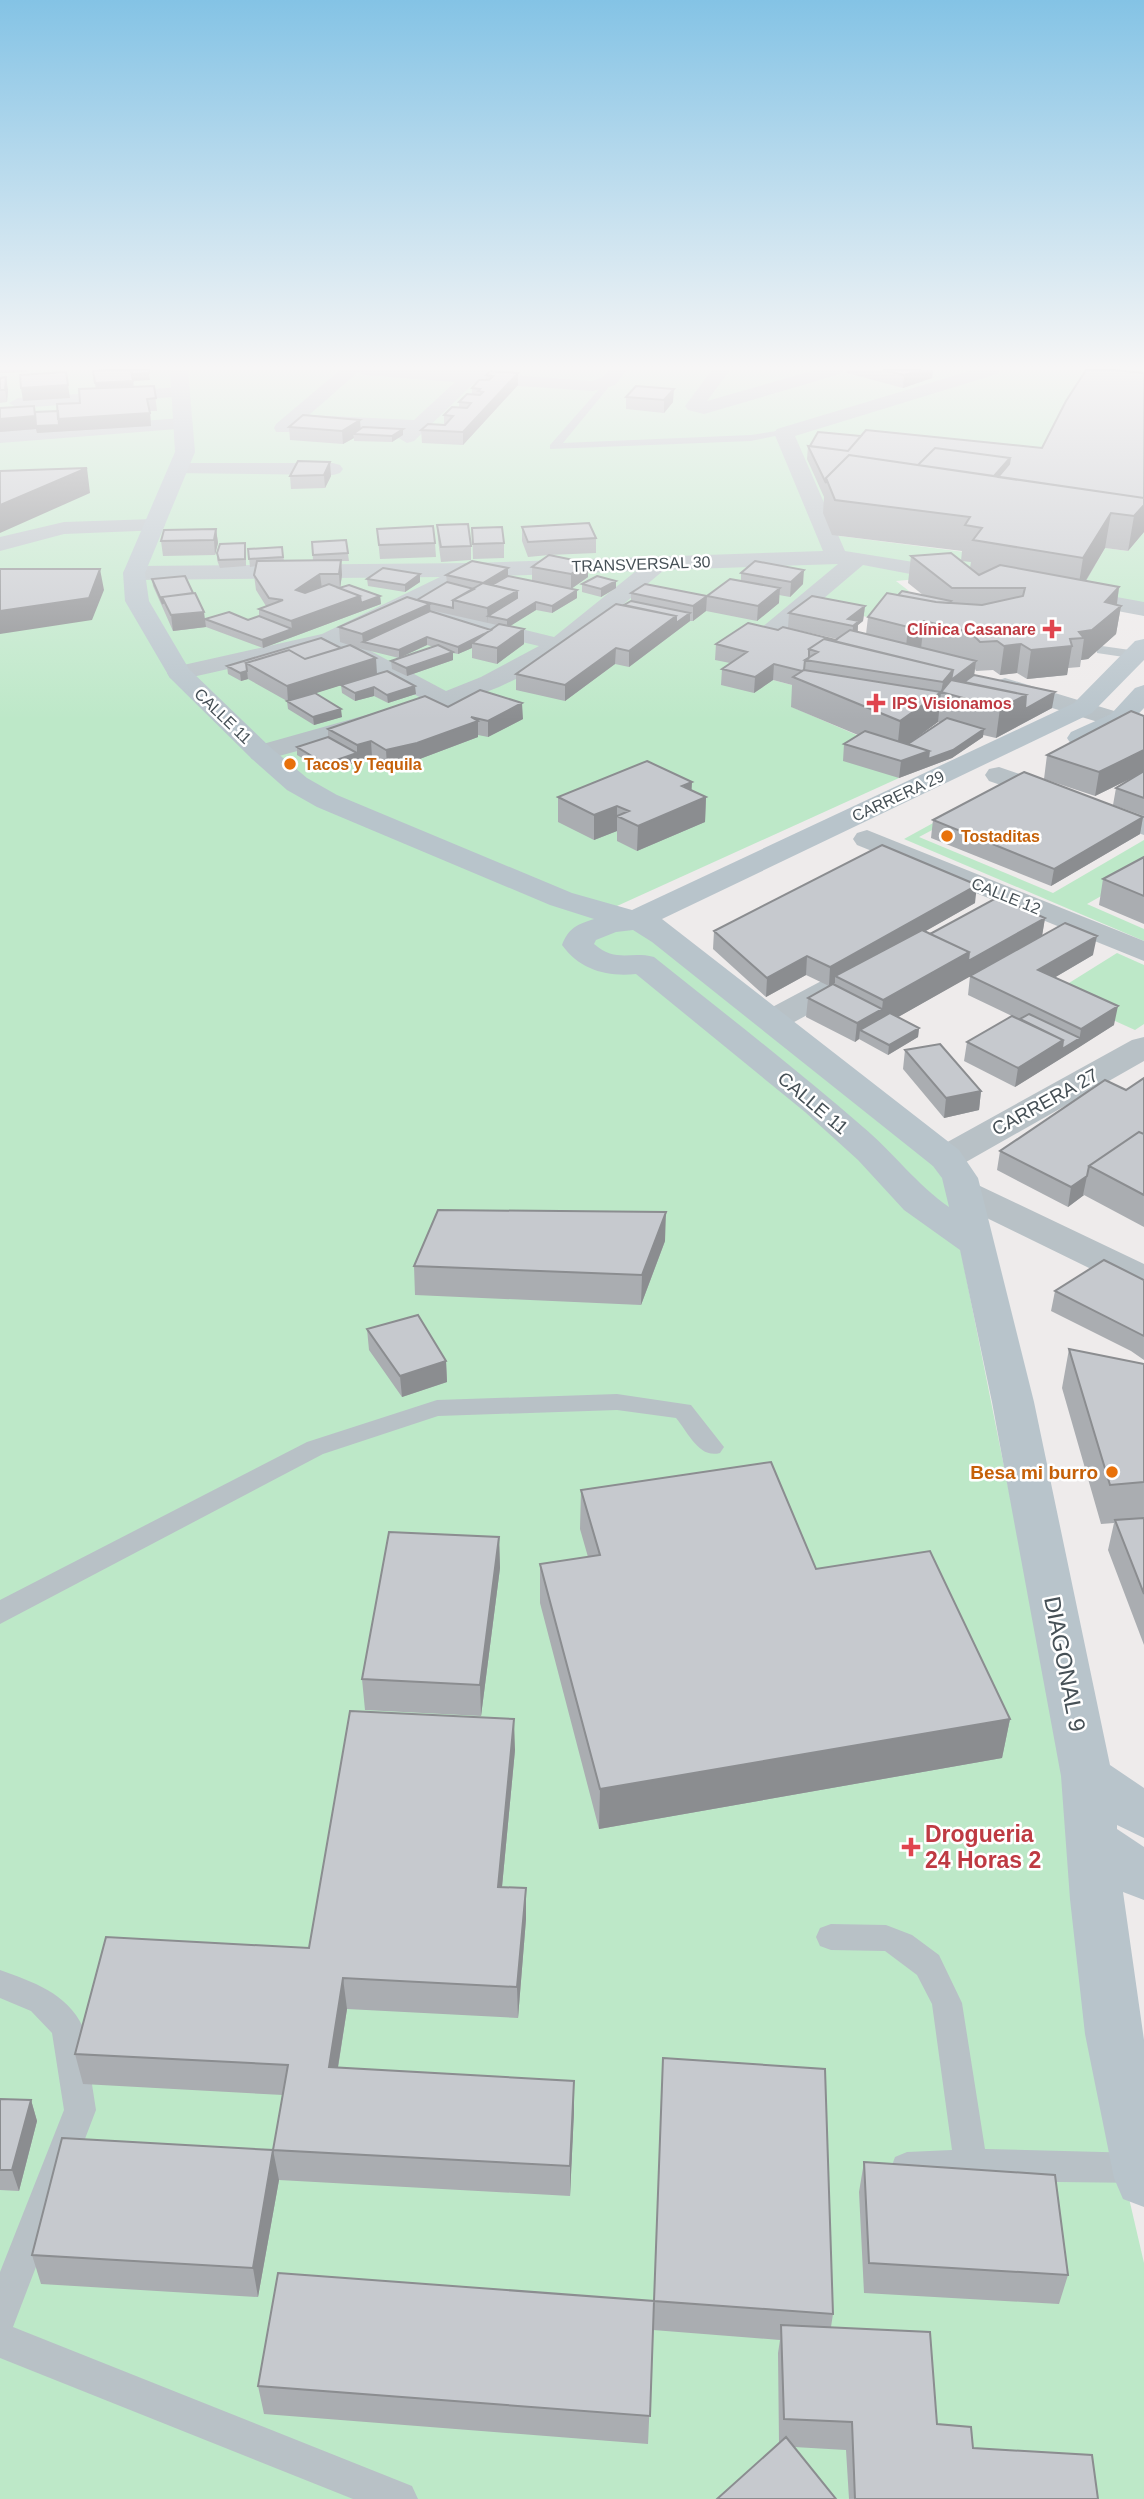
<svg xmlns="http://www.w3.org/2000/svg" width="1144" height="2499" viewBox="0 0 1144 2499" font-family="Helvetica,sans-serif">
<rect width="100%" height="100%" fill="#eeebeb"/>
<path fill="#bde8c8" d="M0 370H1144V385L1040 461 826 499 832 535 965 552 978 563 969 576 848 557 746 667 773 680 815 691 792 707 873 742 899 778 606 911 627 920 930 1161 944 1179 950 1197 1050 1696 1063 1766 1093 2043 1144 2263V2499H0Z
M1144 532V607L1077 595 1105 548 1128 551Z
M859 564 938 577 896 581 909 591 873 618 809 606Z
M1006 783 1015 786 919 837 1053 893 1144 840V872L1087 904 1144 929V941L904 839Z
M1117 953 1144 965V1024L1135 1030 1053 993Z"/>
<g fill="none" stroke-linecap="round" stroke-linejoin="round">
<path fill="#b8c1c6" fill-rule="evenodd" d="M609 378 612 379V383L563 443 751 435 784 430 789 433 751 441 550 449V445Z
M1102 646 1144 652V660L1097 653V647Z
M617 1394 691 1405 724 1447 720 1453C699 1459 688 1432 676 1418L617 1410 438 1416 323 1454 0 1624V1600L307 1442 437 1400Z
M831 1924 886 1925 912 1935 939 1955 962 2003 985 2149 1140 2153 1144 2155V2183L971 2181 907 2184 895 2179 891 2168 895 2157 907 2152 952 2150 932 2004 917 1975 885 1951 831 1950 820 1946 816 1937 820 1928Z
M0 1970C33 1982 67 1993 83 2027L96 2110 13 2327 412 2486 418 2499H353L0 2358V2272L64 2110 52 2033 31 2011 0 1998Z"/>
<path fill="#b8c1c6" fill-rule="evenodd" d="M340 370H487L485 373 592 381 603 377 609 370H627L615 385 593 391 474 383 414 441 407 443 397 437 402 431 297 426 290 432H276L274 428 276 424ZM358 372 365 375 455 382 414 420 309 415Z
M712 370H730L707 401 815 370H843L840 374 711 412 704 414 688 410 685 406Z
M973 370H1000L997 374 795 436 845 551 963 570 971 572 974 577 971 582 963 584 863 565 777 638H761L757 633 761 628 838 564 664 570 581 640 535 670 499 687 424 716 261 761 252 759 248 753 252 747 423 699 327 647 179 680 170 678 167 673 170 668 322 634 440 577 134 580 126 578 123 573 126 568 134 566 474 563 823 551 774 433 777 429ZM636 571 554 637 420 604 475 577ZM400 614 405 615 539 646 481 677 446 691 348 639Z
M181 387 190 392 187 396 18 408 9 403 18 398Z
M183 418 192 424 190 428 0 443V431Z
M178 463H333L340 465 343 469 340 473 333 475 171 473 168 469 171 465Z
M154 519 162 520 165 525 162 530 64 534 0 551V537L64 522Z
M1067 588 1144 602V616L1059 600 1056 595 1059 590Z
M1005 678 1144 720V736L996 691 992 686 996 681Z
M999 767 1144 816V835L989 781 985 775 989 769Z
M867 830 1144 941V961L857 845 853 839 857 833Z
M855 966 866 969 871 976 866 983 785 1027 773 1030 761 1027 756 1020 761 1013 844 969Z
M1144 1037V1061L959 1166 946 1169 933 1166 928 1158 933 1150 1132 1040Z
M965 1182 978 1185 1144 1264V1291L1130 1288 952 1201 946 1193 952 1185Z"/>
<path fill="#b8c4cb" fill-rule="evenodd" d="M170 370H188L195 452 145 573 149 601 189 669 270 747 307 778 337 795 572 893 632 910 1074 703 1135 641 1144 639V660L1092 713 662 919 959 1150 978 1178 1034 1402 1110 1765 1144 1788V1838L1117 1825V1829L1144 1847V1900L1123 1892 1144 2040V2207L1123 2199 1114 2178 1085 2034 1070 1899 1061 1776 992 1402 960 1250 904 1210 858 1160 805 1112 636 974C607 977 580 970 562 945 569 927 577 925 594 919L550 905 317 807 287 790 252 759 170 678 125 601 123 573 175 452ZM633 930 652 942 933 1166 942 1178 949 1207C917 1185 893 1152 863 1127 795 1068 724 1013 654 957 630 951 616 963 594 944L596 940 616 932Z
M1144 685V708C1128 726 1096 750 1071 744L1067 738 1071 732 1111 714 1135 688Z"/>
</g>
<path fill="#aaadb1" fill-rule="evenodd" d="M847 370H933L932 378 903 388 847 373Z
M93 371 150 380 133 381 134 387 154 386 157 411H150L151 426 37 433 36 429 0 432V408L35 412 58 411 80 403 96 389Z
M518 373V385L463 445 422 443 421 430 444 425V415L459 407V402L472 394V388L486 380V375Z
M0 378 8 390 7 402 0 403Z
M636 386 673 402 664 413 626 409V397Z
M1066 401 1144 532 1128 551 1105 548 1086 581 1119 587 1117 605 1121 606 1116 634 1088 659 1081 660 1080 667 1068 668 1067 675 1027 679 1017 673 1000 675 993 670 976 671 975 669 974 675 1052 708 996 738 983 735V737L952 758 899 778 843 761 844 744 858 735 791 707 792 685 773 680 754 693 721 685 722 669 730 663 715 660 716 644 778 630 836 640 837 639 788 628 789 613 865 606 863 621 858 625V632L866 634 868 617 898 595H923L908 583 911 556 961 561 962 551 832 535 823 513 824 497 807 459 808 446 861 436 1042 448ZM961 561 971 562 970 568ZM938 722H940L907 744Z
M360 420V429H403V435L392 442 354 441V438L343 444 290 440 289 427Z
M298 461 331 476 325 488 291 489 290 476Z
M437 525 471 546V560L441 562 438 540Z
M522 527 596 538V553L549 555 588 577 571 589 577 598 552 613 536 610 509 626 524 644 497 664 472 658V648L458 654 453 653V660L407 676 392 669 391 661 434 647 427 645 399 658 354 647 377 674 315 693 342 717 314 725 288 709 287 701 248 679 241 681 228 674 227 666 341 648 349 645 340 642 339 627 417 600 447 582 446 575 508 568V576L532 581V567L549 555 528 557 522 541ZM430 610 497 625 491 630 430 611Z
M472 528 504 543V558L473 559Z
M216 529 218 543 215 555 163 556 161 541Z
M377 529 435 543 436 557 380 559Z
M346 540 349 561H341L342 575 340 588 380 596 381 604 263 648 206 627 173 631 153 586 152 579 205 619 248 620 259 616V609L266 606 256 590 254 575 256 566 250 567 248 549 282 547 284 561 313 560 312 542Z
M246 550V566L220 568 217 560V553Z
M755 561 803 584 790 597 779 595V603L757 621 706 611 693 621H690L629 667 615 664 565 701 516 690V674L631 601V593L707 596 741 581V573Z
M420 574V582L405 592 368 586 367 579Z
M582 584 616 588 601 597 582 592Z
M387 671 416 694 388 703 374 696 355 701 342 693 341 685Z
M448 707 523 719 488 737 478 735V737L417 760 387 766 372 757 326 772 297 755V747L328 737V729Z
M1144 716V816L1113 805 1116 788 1136 776 1095 796 1044 779 1047 755Z
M692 791 706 797 705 822 637 851 617 841V831L594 840 558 822V797Z
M1143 817 1140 834 1051 886 931 838 933 820Z
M1144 857V924L1099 905 1103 879Z
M975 903 924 932 930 934 1045 918 1042 936 1093 955 1054 978 1114 1025 1015 1087 964 1061 967 1042 1012 1016 968 995 970 976 898 1017 919 1028 918 1037 888 1055 859 1039 855 1042 806 1017 808 998 834 985 835 983 829 986 806 975 766 997 713 949 714 931Z
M905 1050 981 1091 979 1110 944 1118 903 1069Z
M1144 1078V1227L1084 1195 1068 1207 997 1170 1000 1151 1126 1090Z
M665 1241 641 1305 415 1295 414 1266Z
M1144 1280V1360L1131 1351 1051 1311 1055 1291Z
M367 1329 446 1361 447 1382 402 1397 369 1350Z
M1069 1349 1144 1364V1645L1108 1550 1114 1523 1101 1524 1062 1388Z
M581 1490 816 1569 1010 1719 1002 1758 599 1829 540 1603V1564L588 1557 580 1529Z
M499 1537 500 1568 481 1716 365 1710 362 1679Z
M515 1750 502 1887 526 1888V1919L518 2018 347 2009 338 2068 574 2081V2111L570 2196 279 2180 258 2297 41 2284 32 2255 273 2150 283 2095 83 2084 75 2054 309 1948Z
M0 2099 31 2100 37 2121 19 2191 0 2190Z
M864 2162 1068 2275 1059 2304 864 2293 859 2192Z
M278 2273 833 2314 831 2327 937 2424 973 2448 1098 2499H849L846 2450 794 2447 779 2443 778 2353 780 2340 653 2330 648 2444 264 2414 258 2386Z"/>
<path fill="#8b8d90" d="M0 370H27L28 372 0 373Z
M921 370H933L932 378 903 388 904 375Z
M149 373 150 380 132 381 131 374Z
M518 373V385L463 445V432Z
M6 377 8 390 7 402 5 390Z
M133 381 134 393 97 396 95 383Z
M68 385 70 398 23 401 21 388Z
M674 389 673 402 664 413V400Z
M58 411 150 413 151 426 37 433 36 429 0 432V419L35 416 37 426Z
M360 420 361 433 353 434 354 438 343 444 342 431Z
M403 429V435L392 442V436Z
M1010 458 1008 477 990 480Z
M330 462 331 476 325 488 324 475Z
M87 468 90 493 0 533V505Z
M1144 505V532L1128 551 1134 516Z
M1111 513 1105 548 1077 595 1083 558Z
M216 529 218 543 215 555 214 540Z
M341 560 342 575 340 589 339 574Z
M588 563V577L571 589V574Z
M508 568V583L483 591V583Z
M100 569 104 590 92 620 0 634V611Z
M804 570 803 584 790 597 791 582Z
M320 574 322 589 298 605 296 590Z
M420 574V582L405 592V585Z
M616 581V588L601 597V589Z
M1119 587 1116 610 1121 606 1116 634 1088 659 1081 660 1084 638 1079 632 1105 602Z
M780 588 779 603 757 621 758 606Z
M577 590V598L552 613V606Z
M517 591V606L488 616V623L487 608Z
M360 596H380L381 604 263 648 262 640 292 629 291 621Z
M707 596 706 611 693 621V606Z
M536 602V610L507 628V620Z
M430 604 431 619 363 642 362 634Z
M865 606 863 621 858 625 857 636 852 642 853 626 848 619Z
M204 612 206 627 173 631 171 615Z
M690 613V621L629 667V651L676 616Z
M924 621 921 649 905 656 908 627Z
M524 629V644L497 664V648Z
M493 630 472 643V648L458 654V647Z
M427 637V645L399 658V650Z
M1021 644 1017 673 1000 675 1004 646Z
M1072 646 1067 675 1027 679 1031 650Z
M616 648 615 664 565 701V685Z
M453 652V660L407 676 406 668Z
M376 658 377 674 288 702 287 686Z
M976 661 972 690 941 692 943 682 953 670Z
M774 664 773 680 754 693 755 677Z
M247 671 248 679 241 681 240 673Z
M415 686 416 694 388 703 387 695Z
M374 687V696L355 701V693Z
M941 692 938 722 897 752 900 721Z
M1055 692 1052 708 996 738 1000 708 1026 695Z
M522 703 523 719 488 737V721Z
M341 709 342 717 314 725 313 717Z
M478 721V737L417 760 387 766 386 750Z
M984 729 983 737 952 758 899 778 901 761Z
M371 741 372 757 326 772 325 764 357 753V745Z
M1144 750V772L1095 796 1099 772Z
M692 782 691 803 706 797 705 822 637 851 638 826 682 786Z
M617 806V831L594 840V815Z
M1143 817 1140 834 1051 886 1054 869Z
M977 885 975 903 841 979 835 976V983L829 986 830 967Z
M1045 918 1042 936 868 1034 860 1030 859 1039 855 1042 857 1023 882 1009 883 1000 969 952Z
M1097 936 1093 955 1035 989 1038 970Z
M807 956 806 975 766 997 767 978Z
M1118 1006 1114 1025 1078 1048 1081 1029Z
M919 1028 918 1037 888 1055 889 1045Z
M1080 1038 1078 1048 1015 1087 1018 1068 1063 1040Z
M981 1091 979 1110 944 1118 946 1098Z
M1087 1176 1083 1195H1084L1068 1207 1071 1187Z
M666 1212 665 1241 641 1305 642 1275Z
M446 1361 447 1382 402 1397 400 1376Z
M499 1537 500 1568 481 1716 480 1685Z
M514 1719 515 1750 499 1918 498 1887Z
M1010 1719 1002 1758 599 1829 600 1789Z
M526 1888V1919L518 2018 517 1987Z
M343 1978 347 2009 333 2098 329 2067Z
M574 2081V2111L570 2196V2166Z
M31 2100 37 2121 19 2191 12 2170Z
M273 2150 279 2180 258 2297 253 2268Z"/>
<path fill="#c6c9ce" stroke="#8b8d90" stroke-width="2" d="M106 370H131L133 381 95 383 93 371Z
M131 370H149V373L132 374Z
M883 370H921L904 375Z
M1086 370H1116L1144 373V498L998 477 1009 464 1010 458 935 448 918 465 849 455 826 478V483L808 446 848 451 866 430 1042 448 1066 401Z
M490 371 518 373 463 432 421 430 428 424 445 425 453 416 444 415 452 407 467 408 471 403 459 402 467 394 480 395 483 392 478 391 480 389 472 388 479 380H489L493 376 486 375Z
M66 372 68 385 21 388 20 375Z
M6 377 5 390H0V378Z
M154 386 156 398 147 399 150 413 58 419 57 404 80 403 79 389Z
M636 386 674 389 664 400 626 397Z
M34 406 35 416 0 419V408Z
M58 411 59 425 36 426 35 412Z
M303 415 360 420 342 431 289 427Z
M363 427 403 429 392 436 353 434Z
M818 432 861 436 848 451 810 446Z
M935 448 1010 458 994 476 918 465Z
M849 455 1144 498V505L1134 516 1111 513 1083 558 973 540 982 528 965 525 970 517 835 500 826 478Z
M298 461 330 462 324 475 290 476Z
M87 468 0 505V471Z
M589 523 596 538 528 542 522 527Z
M468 524 471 546 441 547 437 525Z
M433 526 435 543 379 545 377 529Z
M502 527 504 543 473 544 472 528Z
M216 529 214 540 161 541 164 530Z
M346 540 348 553 313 555 312 542Z
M245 543V559L219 560 217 553 220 544Z
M282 547 283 557 249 559 248 549Z
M951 553 979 575 1000 565 1119 587 1105 602 1121 606 1092 630 1079 632 1084 638 1070 639 1072 646 1031 650 1021 644 1004 646 997 641 980 642 970 632 924 621 908 627 868 617 887 593 936 602 982 605 1023 596 1025 588H952L911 556Z
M549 555 588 563 571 574 532 567Z
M341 560 339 574H320L296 590 305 593 329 584 360 596 291 621 259 609 283 600 269 598 254 575 257 561Z
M472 561 508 568 483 583 517 591 487 608 453 600 483 583 446 575Z
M755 561 804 570 791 582 741 573Z
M383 568 420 574 405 585 367 579Z
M0 569H100L89 598 0 611Z
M185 576 193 593 162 597 163 604 152 579Z
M508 576 577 590 552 606 536 602 507 620 488 616 517 598V591L492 585Z
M597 576 616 581 601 589 582 584Z
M730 579 780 588 758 606 707 596Z
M447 582 474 589 453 600V608L417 600Z
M645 584 707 596 693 606 631 593Z
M349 585 380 596 361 603 360 596 339 588Z
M902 591 951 601 948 603 936 602 898 595Z
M195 593 204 612 171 615 162 597Z
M812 596 865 606 848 619 859 621 853 626 789 613Z
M407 597 430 604 362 634 339 627Z
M631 601 690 613 676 623V616L624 605Z
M616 604 676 616 629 651 616 648 565 685 516 674Z
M430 611 491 630 484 634 458 647 427 637 399 650 363 642Z
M229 612 248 620 259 616 292 629 262 640 205 619Z
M748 623 778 630 783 627 836 640 834 641 824 639 809 649V658L805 660 804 670 802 671 774 664 755 677 722 669 747 652 716 644Z
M499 624 524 629 497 648 472 643Z
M850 630 976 661 951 680 953 670 834 641Z
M321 638 341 648 305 659 289 650 246 663 247 671 240 673 227 666Z
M824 639 953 670 943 682 805 660 818 652 809 649Z
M350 645 376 658 287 686 246 663 289 650 305 659Z
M438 645 453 652 406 668 391 661Z
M804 670 941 692 900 721 793 677Z
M387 671 415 686 387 695 374 687 355 693 341 685Z
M974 675 1055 692 1025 709 1026 695 964 682Z
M951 680 1026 695 1000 708 941 692Z
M480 690 522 703 488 721 471 717 478 721 417 743 386 750 371 741 357 745 328 729 425 696 448 707Z
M315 693 341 709 313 717 287 701Z
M1131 711 1144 716V750L1099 772 1047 755Z
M947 718 984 729 953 750 928 759 929 751 908 744Z
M865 731 929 751 901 761 844 744Z
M328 737 357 753 325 764 297 747Z
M647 761 692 782 682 786 706 797 638 826 617 816 629 811 617 806 594 815 558 797Z
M1144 771V798L1116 788Z
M1024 772 1143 817 1054 869 933 820Z
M882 845 977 885 830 967 807 956 767 978 714 931Z
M1144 857V896L1103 879Z
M998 897 1045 918 968 961 969 952 930 934Z
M1065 923 1097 936 1038 970 1118 1006 1081 1029 970 976Z
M922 930 969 952 883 1000 835 976Z
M833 984 882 1009 857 1023 808 998Z
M890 1013 919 1028 889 1045 860 1030Z
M1029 1014 1080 1038 1062 1049 1063 1040 1020 1019Z
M1012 1016 1063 1040 1018 1068 967 1042Z
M940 1044 981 1091 946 1098 905 1050Z
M1144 1078V1134L1139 1132 1089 1166 1087 1176 1071 1187 1000 1151 1105 1080 1126 1090Z
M1139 1132 1144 1134V1195L1089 1166Z
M438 1210 666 1212 642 1275 414 1266Z
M1104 1260 1144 1280V1336L1055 1291Z
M418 1315 446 1361 400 1376 367 1329Z
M1069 1349 1144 1364V1482L1110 1485Z
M771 1462 816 1569 930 1551 1010 1719 600 1789 540 1564 600 1555 581 1490Z
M1144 1518V1594L1115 1520Z
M389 1532 499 1537 480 1685 362 1679Z
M350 1711 514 1719 498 1887 526 1888 517 1987 343 1978 329 2067 574 2081 570 2166 273 2150 288 2065 75 2054 106 1937 309 1948Z
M663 2058 825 2069 833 2314 654 2301Z
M0 2099 31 2100 12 2170H0Z
M62 2138 273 2150 253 2268 32 2255Z
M864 2162 1055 2175 1068 2275 869 2263Z
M278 2273 654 2301 650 2416 258 2386Z
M781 2325 930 2332 937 2424 971 2427 973 2448 1092 2455 1098 2499H855L852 2422 784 2419Z
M786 2437 836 2499H717Z"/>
<linearGradient id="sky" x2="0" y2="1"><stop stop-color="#84c3e5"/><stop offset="0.51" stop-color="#f7f6f6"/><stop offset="1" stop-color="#f7f6f6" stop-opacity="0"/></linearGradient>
<rect width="1144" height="720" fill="url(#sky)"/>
<g fill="#e0444e" stroke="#fff" stroke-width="2.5">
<path d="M1048.5 618.5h7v7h7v7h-7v7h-7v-7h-7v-7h7z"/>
<path d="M872.5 692.5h7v7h7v7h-7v7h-7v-7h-7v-7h7z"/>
<path d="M907.5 1836.5h7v7h7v7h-7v7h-7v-7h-7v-7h7z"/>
</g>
<g fill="#e8710a" stroke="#fff" stroke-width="2.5">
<circle cx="290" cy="764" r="7"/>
<circle cx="947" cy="836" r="7"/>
<circle cx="1112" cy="1472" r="7"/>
</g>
<g text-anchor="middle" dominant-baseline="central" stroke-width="5" stroke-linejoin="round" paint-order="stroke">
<g font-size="16" fill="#465056" stroke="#fff">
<text transform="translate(641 564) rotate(-2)">TRANSVERSAL 30</text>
<text transform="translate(223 716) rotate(44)">CALLE 11</text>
<text transform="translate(898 796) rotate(-25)">CARRERA 29</text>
<text transform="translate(1006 896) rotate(22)">CALLE 12</text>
</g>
<g font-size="16" font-weight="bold" fill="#be3a42" stroke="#fff" text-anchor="end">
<text x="1036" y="629">Clínica Casanare</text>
<text x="892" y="703" text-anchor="start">IPS Visionamos</text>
</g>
<g font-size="16" font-weight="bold" fill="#c56008" stroke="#fff" text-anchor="start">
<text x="304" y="764">Tacos y Tequila</text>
<text x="961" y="836">Tostaditas</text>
</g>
<g font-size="19" fill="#465056" stroke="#fff">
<text transform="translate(1045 1102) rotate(-29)">CARRERA 27</text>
<text transform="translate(813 1103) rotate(40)">CALLE 11</text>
</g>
<g font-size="19" font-weight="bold" fill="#c56008" stroke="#fff" text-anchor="end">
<text x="1098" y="1472">Besa mi burro</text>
</g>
<g font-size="23" fill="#465056" stroke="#fff">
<text transform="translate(1065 1664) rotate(79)">DIAGONAL 9</text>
</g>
<g font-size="23" font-weight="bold" fill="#be3a42" stroke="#fff" text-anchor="start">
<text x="925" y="1834">Drogueria<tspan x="925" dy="26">24 Horas 2</tspan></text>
</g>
</g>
</svg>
